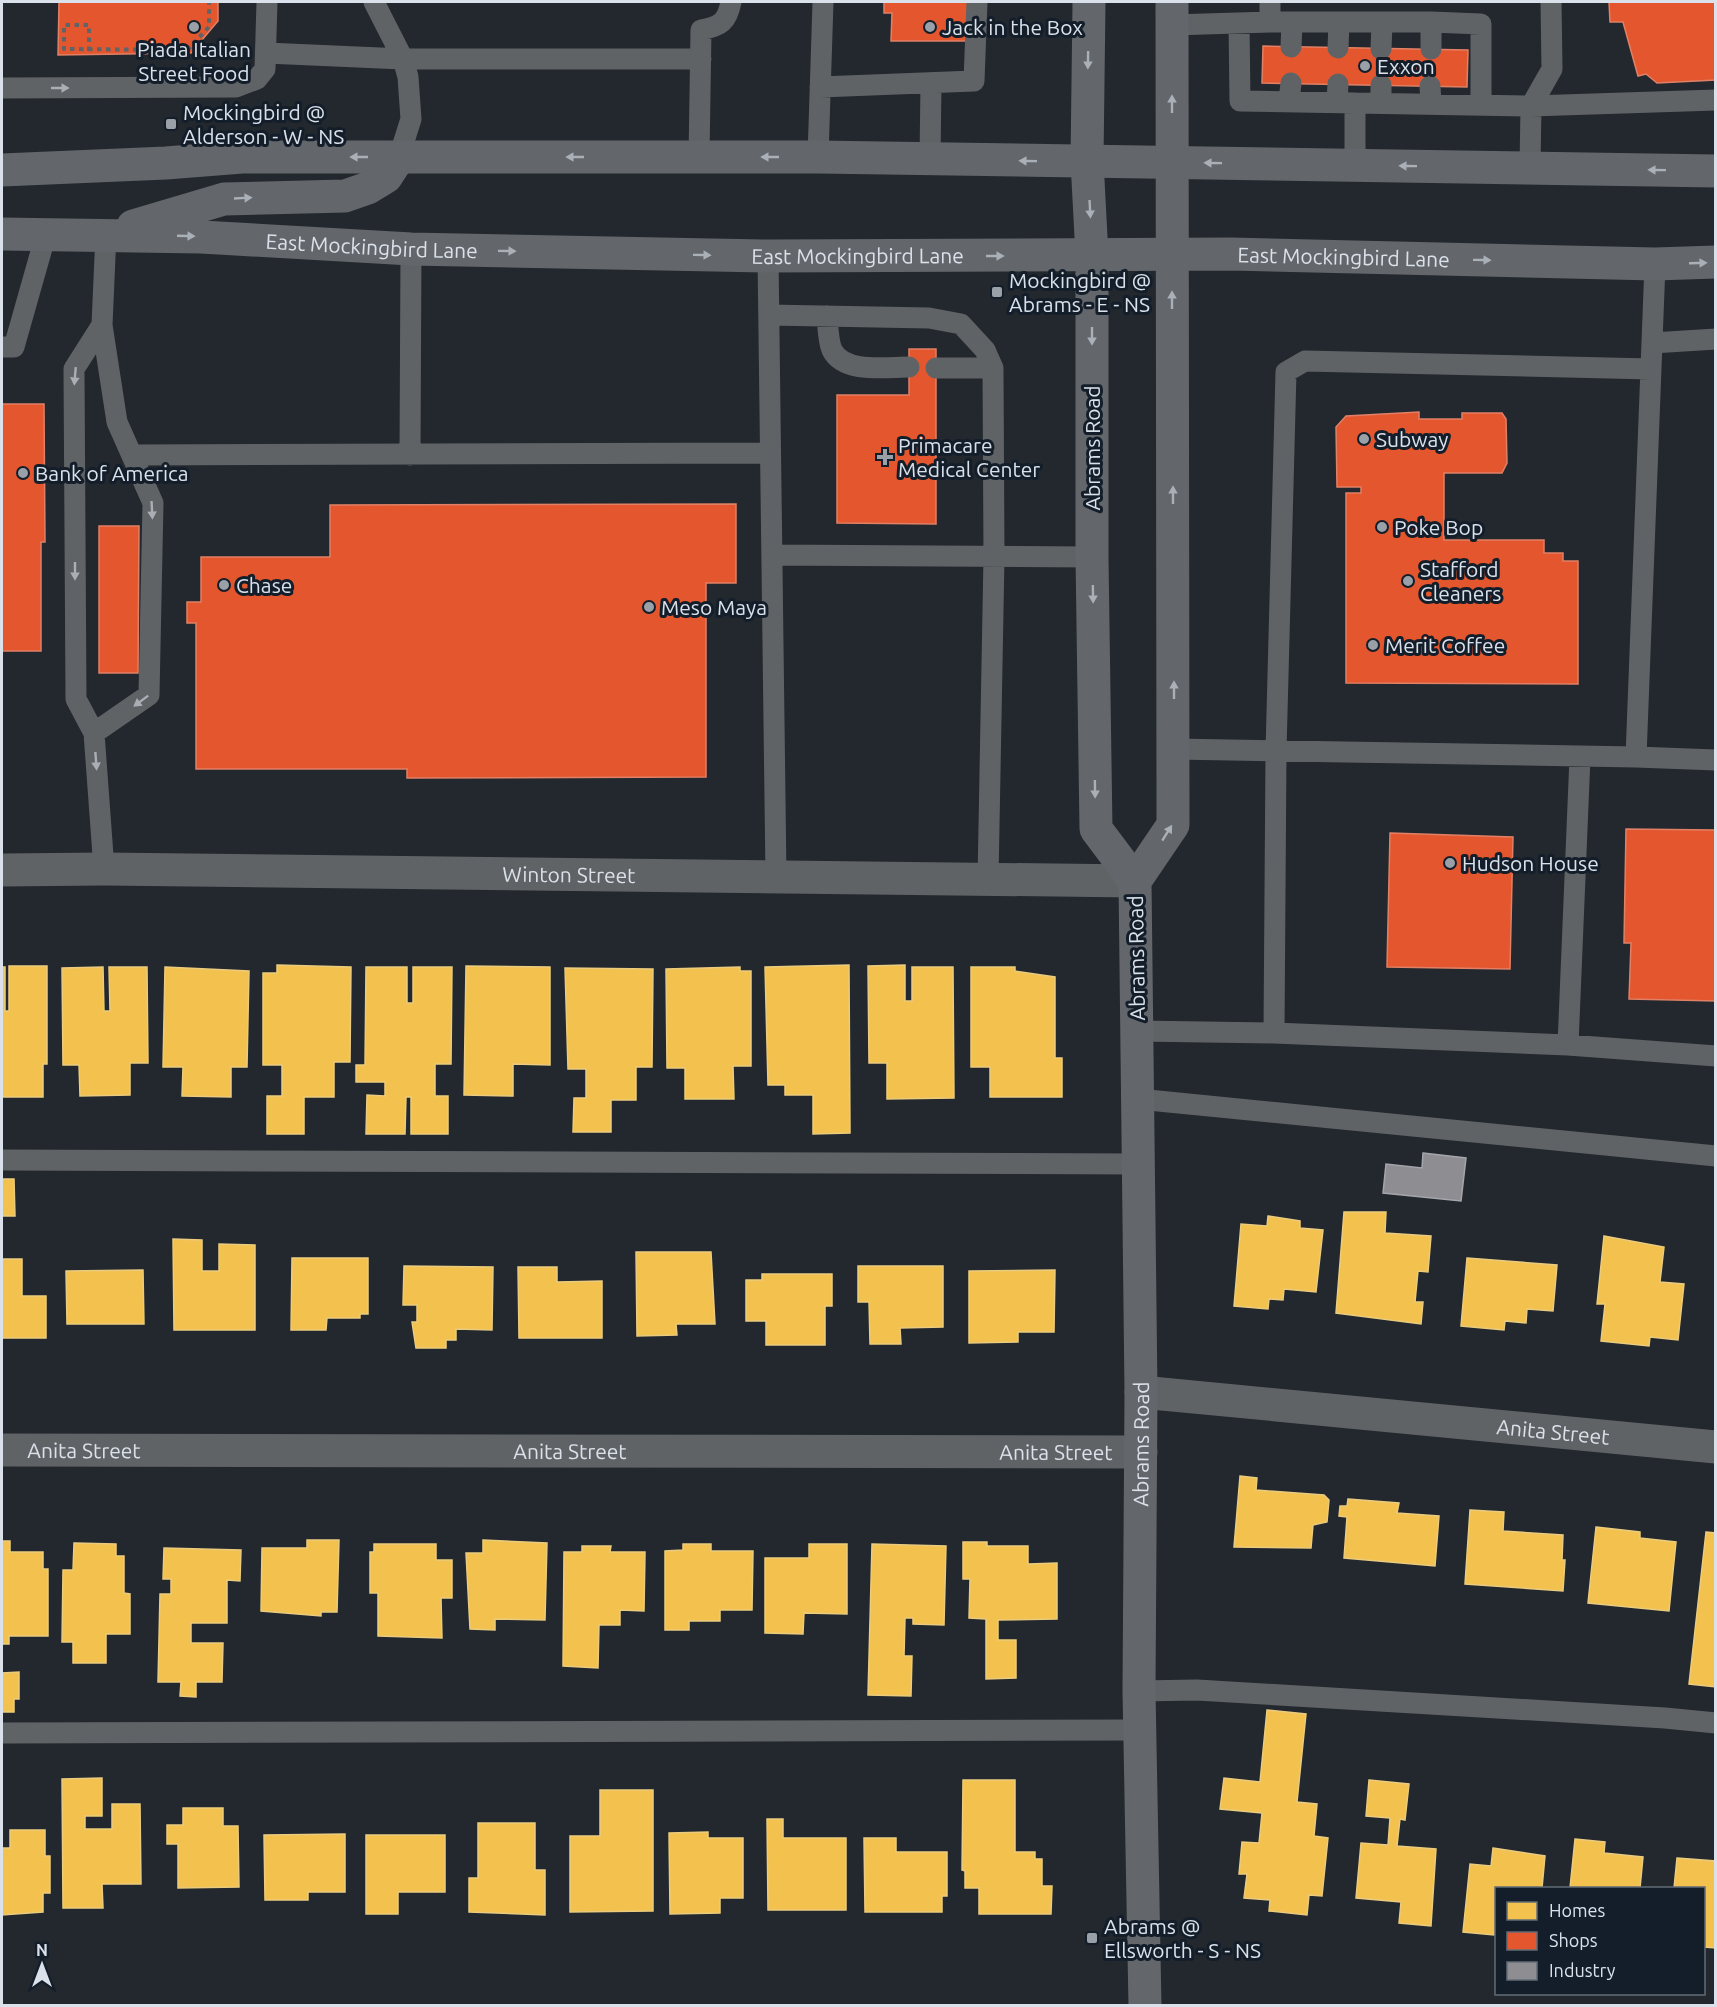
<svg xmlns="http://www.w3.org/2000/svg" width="1717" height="2007" viewBox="0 0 1717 2007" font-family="Ubuntu,sans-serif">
<rect width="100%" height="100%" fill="#22282e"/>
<path fill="#f2c14e" stroke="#ebcb7d" stroke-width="1.5" d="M277 965 351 967 350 1062H334V1097H304V1134H267V1096H282V1065H263V973H277Z
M849 965 850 1133 813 1134V1095H785V1085H768L765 967Z
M905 965V1001H912V967H953L954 1098 887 1099V1063H869L868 966Z
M9 966H47V1064H43V1097H2V967H5V1011H9Z
M466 966 550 967V1065L513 1064V1096L464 1095Z
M103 967 104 1011H110L109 967H147L148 1063H130V1095L80 1096 79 1065H63L62 968Z
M165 967 249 971 247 1067H231V1097L182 1096 183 1067H163Z
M366 967H407V1003H413V967H452L451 1064H435V1096H448V1134H411V1097H406L405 1134H366L367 1095 385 1096V1082H356V1065H365Z
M740 967V971H751V1066H733L734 1099H685V1068H667L666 969Z
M971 967H1015V971L1055 977V1058H1062V1097H990V1067H971Z
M565 968 653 969 652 1067H636V1100H611V1132H573L574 1098H586V1069H568Z
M2 1179H14L15 1216H2Z
M1344 1212H1386L1385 1233 1431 1236 1428 1272 1418 1271 1415 1302H1423L1421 1324 1336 1313Z
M1268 1216 1300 1221V1228L1323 1230 1316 1292 1284 1289 1283 1300 1269 1299 1268 1309 1234 1306 1241 1224 1267 1226Z
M1604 1236 1664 1247 1660 1282 1684 1284 1678 1340 1650 1337 1649 1346 1601 1341 1605 1304H1597Z
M173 1239 202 1240V1271H219V1244L255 1245V1330H174Z
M636 1252H711L715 1324H676L677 1335 637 1336Z
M292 1258H368V1314H360V1318H327L326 1330H291Z
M1467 1258 1557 1265 1553 1311 1527 1309 1526 1323 1505 1321 1504 1330 1461 1326Z
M2 1259H22V1296H46V1338H2Z
M404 1266 493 1267 492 1330 456 1329V1340H446V1348H416L412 1322H417V1305H403Z
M858 1266H943V1327L900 1328 901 1344H870L869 1302H858Z
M518 1267H557V1282L602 1281V1338H519Z
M143 1270 144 1324H67L66 1271Z
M1055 1270 1054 1332H1018V1342L969 1343V1271Z
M762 1274H832V1306H825V1345H766V1321H746V1280H762Z
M1240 1476 1257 1478 1256 1490 1324 1495 1329 1500 1327 1522 1313 1525 1311 1548 1234 1547Z
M1348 1499 1399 1503 1397 1513 1439 1516 1435 1566 1344 1558 1347 1517 1339 1516 1340 1506H1347Z
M1470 1510 1504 1512 1503 1531 1563 1535 1562 1560H1565L1563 1591 1465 1584Z
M1596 1527 1640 1532V1538L1676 1542 1669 1611 1588 1603Z
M1706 1532 1716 1533V1687L1689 1684Z
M307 1540H339L337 1612H321V1616L261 1611 262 1548H307Z
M483 1540 547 1543 545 1620 495 1619V1630L470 1629 466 1553H483Z
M2 1541H10V1552H43V1569H48V1636H9V1644H2Z
M963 1542H987V1546H1028V1564L1057 1563V1619L998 1620V1640H1016V1678L986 1679V1619L969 1618 970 1579H963Z
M74 1543 116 1544V1556H124V1593L130 1594V1634H106V1663H73V1642H62L63 1570H73Z
M374 1544H436V1560H452V1598H441L442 1638 378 1636V1593H370V1552H374Z
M683 1544H711V1551H753L752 1610H720V1621H689V1630H665V1551L683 1550Z
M809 1544H847V1614L804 1613 803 1634 765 1633V1558H809Z
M872 1544 946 1546 944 1625 913 1624V1618H905L904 1656H912L911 1696 868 1695Z
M582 1546H611L610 1552H645L644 1611 620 1610V1625H599L598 1668 563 1666 564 1552H582Z
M164 1548 241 1550 240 1581 227 1580V1623H191V1643H223L222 1682H196V1697L180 1696 181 1682H158L160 1594H171V1579H163Z
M19 1672V1699H14V1712H2V1673Z
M1267 1710 1306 1714 1297 1802 1317 1804 1314 1836 1328 1838 1322 1896 1309 1895 1307 1915 1269 1911 1270 1900 1244 1898 1247 1874H1239L1242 1842 1259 1843 1262 1813 1220 1809 1224 1778 1260 1782Z
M102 1778V1816H85V1829H112V1804H140L141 1884H102L103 1908H63L62 1779Z
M963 1780H1015V1852H1035V1859H1042V1886H1052L1051 1914H979V1888H965V1871L962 1870Z
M1369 1780 1409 1784 1405 1820 1400 1819 1397 1846 1436 1849 1431 1926 1399 1923 1401 1902 1356 1898 1361 1843 1388 1845 1390 1818 1366 1816Z
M600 1790H653V1911L570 1912V1836H600Z
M183 1808H223V1826H238L239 1887 178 1888V1844H167V1825H183Z
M767 1819H783V1838H846V1910H768Z
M478 1823H535V1870H545V1915L469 1912V1878H478Z
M10 1830H45V1856H50V1893H43V1912L2 1915V1848H10Z
M708 1832V1838H743V1898H720V1913L670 1914 669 1833Z
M345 1834V1892H308V1900H265L264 1835Z
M366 1835H445V1892H398V1914H366Z
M864 1838H896V1852H947V1896H942V1912H865Z
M1575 1839 1605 1842 1604 1853 1643 1857 1640 1888H1570Z
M1493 1848 1545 1856 1542 1888H1496V1929H1495L1494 1935 1463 1932 1470 1864 1491 1866Z
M1677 1858 1716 1861V1948L1704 1947V1888H1666H1674Z"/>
<path fill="#e4572e" stroke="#e18066" stroke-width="1.5" d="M59 2H218V21L191 53 58 55Z
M884 2H968L967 41H891L892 13H884Z
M1609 2H1716V80L1657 83 1646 74 1638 76 1623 22H1610Z
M1263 46 1468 50 1467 87 1262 83Z
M909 349H936V524L837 523V395H909Z
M2 404H44L45 542H41V651H2Z
M1419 412V419H1462V413H1502L1506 419 1507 463 1502 473H1444V540H1544V553H1563V561H1578V684L1346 683V493H1361V487H1337L1336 427 1346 416Z
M736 504V583H706V777L407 778V769H196V623H187V602H201V557H330V505Z
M99 526H139L138 673H99Z
M1626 829 1716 830V1001L1629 999 1631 943H1624Z
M1390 833 1513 837 1510 969 1387 967Z"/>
<path fill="#8d8d92" stroke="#a4a6ac" stroke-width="1.5" d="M1423 1153 1466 1158 1461 1201 1383 1193 1386 1164 1422 1168Z"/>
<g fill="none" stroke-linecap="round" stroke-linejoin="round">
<path stroke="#606467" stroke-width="4" stroke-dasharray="4.5 4.5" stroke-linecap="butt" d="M89 51V25H64V49L187 50 209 27V2"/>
<path stroke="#606366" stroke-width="21" d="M374 2 403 59 408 77 411 119 399 157
M1270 2V22H1431L1481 24V105
M1239 23 1240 101 1355 103
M1172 25 1270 22
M1291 47 1292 23
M1338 48 1339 23
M1381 49 1382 23
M1431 49V22
M266 53 403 59H701
M1430 86 1431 104
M820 87 974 81 977 2
M2 88 236 87 257 79 265 69 267 2
M1289 101 1291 83
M1337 102 1338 84
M1381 103V85
M699 157 701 30C721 26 727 22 731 2
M818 157 823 2
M930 159 931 83
M1355 165V103L1531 106 1716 100
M1530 167 1531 106 1552 69 1551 2
M768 256 776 877
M769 315 929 318 961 324 985 350 993 368 994 557 988 880
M827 316C828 326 828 341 832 350 844 374 887 367 909 367
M102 325 74 369 76 699 94 733 104 869
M1652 343 1716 339
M2 347H14L46 234
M936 368H993
M1651 369 1305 361 1286 372 1276 751 1274 1033 1568 1045 1716 1056
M133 455 770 453
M410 455 411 249
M772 555 1092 557
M94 733 149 695 153 503 117 422 102 325 106 234
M1174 749 1636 757 1655 264
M1636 757 1716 760
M1137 1031 1274 1033
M1568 1045 1580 757
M1138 1099 1716 1156
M2 1160 1140 1164
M1139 1691 1197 1690 1665 1718 1716 1723
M2 1733 1140 1730"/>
<g stroke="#606366" stroke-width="33">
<path id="s1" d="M2 870 104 869 1135 881"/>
<path id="s2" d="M1141 1392 1716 1447"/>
<path id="s3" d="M2 1450 1141 1452"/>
</g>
<g stroke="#63666a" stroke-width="33">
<path d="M1089 2 1087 161 1092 256V557L1096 829 1135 881"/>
<path d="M2 170 166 163 242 157H818L1716 171"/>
<path d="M133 226 224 199 345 196 368 188 386 177 399 157"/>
<path id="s4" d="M2 234 201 237 411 249 768 256 1231 254 1655 264 1716 262"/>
<path id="s5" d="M1145 2006 1139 1691 1141 1392 1135 881 1173 825 1172 2"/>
</g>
</g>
<defs><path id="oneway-solid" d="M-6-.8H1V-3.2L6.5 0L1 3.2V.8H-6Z" transform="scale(1.5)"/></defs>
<g fill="#aab0b7">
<use href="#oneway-solid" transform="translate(1088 60) rotate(91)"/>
<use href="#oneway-solid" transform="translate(1172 104) rotate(-90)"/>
<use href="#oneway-solid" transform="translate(359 157) rotate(180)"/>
<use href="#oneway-solid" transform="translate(575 157) rotate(180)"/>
<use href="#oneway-solid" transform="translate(770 157) rotate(180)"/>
<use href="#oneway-solid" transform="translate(1028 161) rotate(-179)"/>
<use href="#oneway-solid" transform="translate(1213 163) rotate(-179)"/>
<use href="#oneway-solid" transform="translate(1408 166) rotate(-179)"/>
<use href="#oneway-solid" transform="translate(1657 170) rotate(-179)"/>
<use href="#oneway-solid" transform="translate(243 198) rotate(-3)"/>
<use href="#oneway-solid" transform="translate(1090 209) rotate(87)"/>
<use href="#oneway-solid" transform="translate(186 236) rotate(2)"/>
<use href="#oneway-solid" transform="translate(507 251) rotate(1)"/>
<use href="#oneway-solid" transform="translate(702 255) rotate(1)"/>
<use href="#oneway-solid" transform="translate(995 256)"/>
<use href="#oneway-solid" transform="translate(1482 260) rotate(1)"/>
<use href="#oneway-solid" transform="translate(1698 263) rotate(-2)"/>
<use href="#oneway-solid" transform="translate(1172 300) rotate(-90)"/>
<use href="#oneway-solid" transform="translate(1092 336) rotate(90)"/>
<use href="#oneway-solid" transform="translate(1173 495) rotate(-90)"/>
<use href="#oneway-solid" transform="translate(1093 594) rotate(89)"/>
<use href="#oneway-solid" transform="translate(1174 690) rotate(-90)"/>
<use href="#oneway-solid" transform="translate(1095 789) rotate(89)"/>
<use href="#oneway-solid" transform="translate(1167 833) rotate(-58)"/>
</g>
<g fill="#a9afb5">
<use href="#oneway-solid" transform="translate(60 88)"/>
<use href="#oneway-solid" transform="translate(75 376) rotate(95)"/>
<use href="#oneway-solid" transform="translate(152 510) rotate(87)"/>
<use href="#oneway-solid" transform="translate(75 571) rotate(90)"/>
<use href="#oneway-solid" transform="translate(141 701) rotate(143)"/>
<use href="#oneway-solid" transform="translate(96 761) rotate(86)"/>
</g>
<g fill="#9aa0a8" stroke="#131e2a" stroke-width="2">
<circle cx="194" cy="27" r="6"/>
<circle cx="930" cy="27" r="6"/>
<circle cx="1365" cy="66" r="6"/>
<rect x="165" y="118" width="12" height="12" rx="3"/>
<rect x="991" y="286" width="12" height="12" rx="3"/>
<circle cx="1364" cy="439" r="6"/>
<path d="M882 448h6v6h6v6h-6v6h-6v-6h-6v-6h6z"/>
<circle cx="23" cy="473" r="6"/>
<circle cx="1382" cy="527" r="6"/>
<circle cx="1408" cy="581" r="6"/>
<circle cx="224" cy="585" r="6"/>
<circle cx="649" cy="607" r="6"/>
<circle cx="1373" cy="645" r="6"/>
<circle cx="1450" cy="863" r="6"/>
<rect x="1086" y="1932" width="12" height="12" rx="3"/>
</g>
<g text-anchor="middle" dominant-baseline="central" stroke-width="6" stroke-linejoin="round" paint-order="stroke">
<g font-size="21" fill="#dae1ea" stroke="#131e2a" text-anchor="start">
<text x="942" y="27">Jack in the Box</text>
<text x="194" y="49" text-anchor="middle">Piada Italian<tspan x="194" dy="24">Street Food</tspan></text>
<text x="1377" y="66">Exxon</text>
<text x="183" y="112">Mockingbird @<tspan x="183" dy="24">Alderson - W - NS</tspan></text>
<text x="1009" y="280">Mockingbird @<tspan x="1009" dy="24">Abrams - E - NS</tspan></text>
<text x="1376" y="439">Subway</text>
<text x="898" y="445">Primacare<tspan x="898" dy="24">Medical Center</tspan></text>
<text x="35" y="473">Bank of America</text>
<text x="1394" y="527">Poke Bop</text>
<text x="1420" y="569">Stafford<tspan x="1420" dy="24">Cleaners</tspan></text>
<text x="236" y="585">Chase</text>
<text x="661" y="607">Meso Maya</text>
<text x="1385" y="645">Merit Coffee</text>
<text x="1462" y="863">Hudson House</text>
<text x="1104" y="1926">Abrams @<tspan x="1104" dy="24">Ellsworth - S - NS</tspan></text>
</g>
<g font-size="21" fill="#dae1ea" stroke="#131e2a">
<text stroke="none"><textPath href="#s4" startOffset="370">East Mockingbird Lane</textPath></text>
<text stroke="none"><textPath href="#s4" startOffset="856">East Mockingbird Lane</textPath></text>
<text stroke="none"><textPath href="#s4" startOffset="1342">East Mockingbird Lane</textPath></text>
<text transform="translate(1092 448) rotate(-90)">Abrams Road</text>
<text stroke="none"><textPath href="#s1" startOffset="567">Winton Street</textPath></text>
<text transform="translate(1136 958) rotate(-91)">Abrams Road</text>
<text stroke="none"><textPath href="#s2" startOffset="414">Anita Street</textPath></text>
<text stroke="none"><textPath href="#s5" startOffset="562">Abrams Road</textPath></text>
<text stroke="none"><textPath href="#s3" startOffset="82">Anita Street</textPath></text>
<text stroke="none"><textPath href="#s3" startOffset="568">Anita Street</textPath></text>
<text stroke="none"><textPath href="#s3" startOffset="1054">Anita Street</textPath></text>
</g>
</g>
<rect width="1717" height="2007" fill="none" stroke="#dae1ea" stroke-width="6"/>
<rect x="1495" y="1887" width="210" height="108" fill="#131e2a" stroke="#636c77" stroke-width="1.5"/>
<rect x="1507" y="1902" width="30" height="18" fill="#f2c14e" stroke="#636c77" stroke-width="1.5"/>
<text x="1549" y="1917" font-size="18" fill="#dae1ea">Homes</text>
<rect x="1507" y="1932" width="30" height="18" fill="#e4572e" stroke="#636c77" stroke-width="1.5"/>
<text x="1549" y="1947" font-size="18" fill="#dae1ea">Shops</text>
<rect x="1507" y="1962" width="30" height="18" fill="#8d8d92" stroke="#636c77" stroke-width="1.5"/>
<text x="1549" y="1977" font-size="18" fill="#dae1ea">Industry</text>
<g transform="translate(42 1965)" stroke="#131e2a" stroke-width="4.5" paint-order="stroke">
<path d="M0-4.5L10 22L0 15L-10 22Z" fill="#dae1ea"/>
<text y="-9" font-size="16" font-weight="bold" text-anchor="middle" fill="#dae1ea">N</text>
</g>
</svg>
